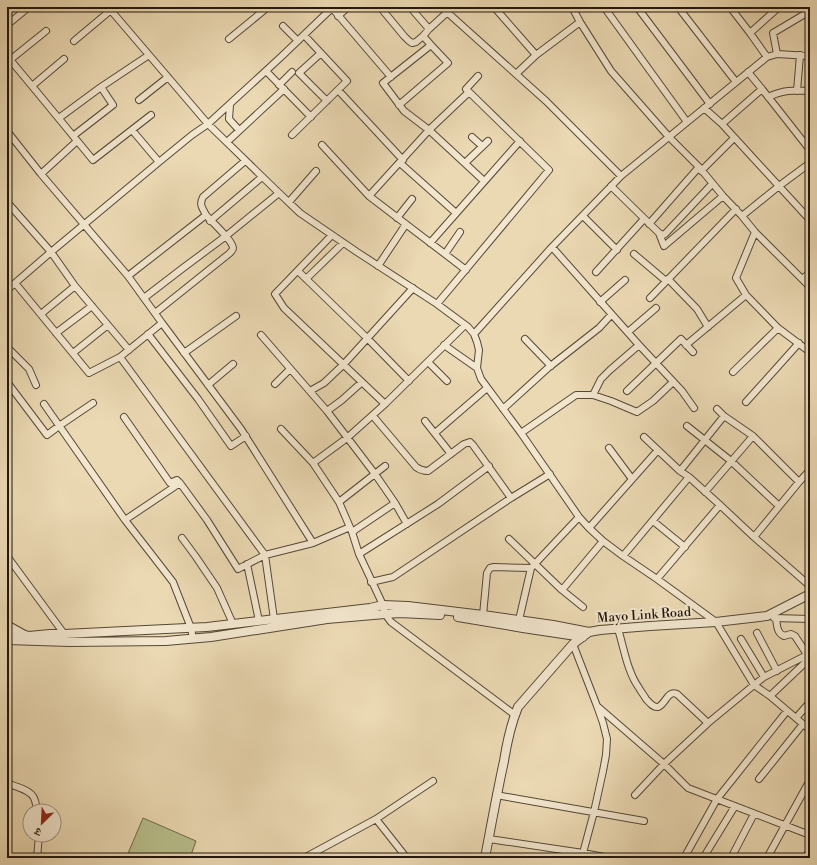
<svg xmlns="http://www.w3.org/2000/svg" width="817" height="865" viewBox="0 0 817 865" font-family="'Libre Bodoni','Noto Serif Devanagari',serif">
<rect width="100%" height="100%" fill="#ebd9b3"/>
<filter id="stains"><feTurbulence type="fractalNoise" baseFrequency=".005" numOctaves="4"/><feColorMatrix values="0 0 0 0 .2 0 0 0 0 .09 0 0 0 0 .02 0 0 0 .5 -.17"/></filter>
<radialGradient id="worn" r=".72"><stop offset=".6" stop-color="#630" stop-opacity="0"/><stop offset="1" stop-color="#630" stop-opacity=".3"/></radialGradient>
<path fill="#b8bf8c" stroke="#6e6b4c" d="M143 818 196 841 190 858H126Z"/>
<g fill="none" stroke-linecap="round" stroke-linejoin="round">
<defs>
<path id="minor" d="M108 7 208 124 279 193 300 213 357 252 437 304 468 327 474 334 477 342 479 350 477 368 481 379 521 433 579 517 589 528 603 541 623 556 657 579 716 622 754 685 770 696 810 730
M380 7 404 36 409 41 412 43 416 42 423 36 429 29 453 7
M410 7 429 29
M494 7 536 55
M572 7 580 22 611 71 669 137 699 167 723 196 742 216 779 186 810 163
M604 7 687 122
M637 7 710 104
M678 7 736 82
M730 7 750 33 767 57
M332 8 391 77
M448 13 546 101 621 176
M338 16 348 7
M7 25 29 7
M283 26 298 41
M750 33 779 7
M229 39 268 7
M74 41 111 10
M321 53 299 73 327 101
M777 54 773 33 810 11
M7 56 32 86 93 160 151 115
M10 60 46 31
M266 71 311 117
M748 72 762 89 810 150
M516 74 536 55 580 22
M279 85 292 72
M32 86 64 59
M338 90 403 160
M797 91 800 55
M469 92 429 130 484 181
M768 97C783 90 793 90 810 91
M139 100 168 77
M230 105 229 119 239 130
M399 105 448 63 431 45
M704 108 722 124 810 220
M59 118 101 87 149 55
M722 124 762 89
M132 130 159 162
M7 131 41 174 128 276 162 323
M292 135 347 81 304 35
M73 136 113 105 101 87
M472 137 482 146
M227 142 284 89
M322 145 369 196 466 270
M400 163 456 213
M465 163 488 141
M701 171 734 138
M41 174 77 141
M611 186 659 233 663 235 665 234 712 184
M369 196 429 130 404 111 383 83 431 45 423 36
M7 202 51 252 75 286 129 350
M289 202 316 171
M583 216 617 250
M742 216 755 232 810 287
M397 218 412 199
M210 221 262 177
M649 224 699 167
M755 232 736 278 746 295 778 328 810 352
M659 233 664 246 723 196
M430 243 520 141
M552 247 639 345 682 391 694 408
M445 254 460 232
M634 254 666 281
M378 266 406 224
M298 271 367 338 409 381
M596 272 644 219
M128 276 206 215C202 207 199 205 203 197L245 161
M306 279 343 243
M668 279 697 309 708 327
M802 279 810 273
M15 283 89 373 120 357
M7 290 51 252 159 162 192 135 208 124 282 56 332 8 331 7
M144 298 183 268 226 236 279 193
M650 298 736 209
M600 302 625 280
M437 304 549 170 466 89 478 76
M155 313 230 253C231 251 233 251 233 248 233 241 211 221 206 215
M41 314 75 286
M628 332 656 308
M56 333 92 306
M148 334 198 399 231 446 246 436
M474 334 552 247 621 176 767 57 777 54 810 56
M261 335 327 411 375 474 395 503 407 524
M525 339 551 366
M444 345 477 368
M686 345 746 295
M7 347 29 369 36 385
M73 353 108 325
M184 353 236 316
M428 362 447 381
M733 372 778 328
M7 382 47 435 59 426 93 403
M275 384 290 369
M208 385 233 364
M310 391 324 383 344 364 413 288
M627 391 681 339 693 352
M593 395 601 379 610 370 639 345
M746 402 799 343
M44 404 125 520 173 582 191 628 193 639
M385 404 465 325
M503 409 548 368 599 328 611 315
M717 409 724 416 753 436 799 482
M327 411 342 400 362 382
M373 416 416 467C420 470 423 471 428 471L464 444 470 442 473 445 511 498
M124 417 170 483 177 480 180 483 207 520 238 569 265 555 313 543 241 429 162 323 120 357 265 555 274 619
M425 421 451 454
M687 426 731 461 779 506
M281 429 313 463 339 502 352 532 359 554 383 605 385 614 391 622 515 715
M435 433 487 388
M521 433 576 395H593L611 401 637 412 653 401 673 382
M644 437 680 471 689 477 720 505 754 537 810 586
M609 448 632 479
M313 463 347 438 385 404 284 308 275 294 332 235
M680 471 724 416
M705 492 753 436
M339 502 385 466
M125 520 180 483
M653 521 685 547
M589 528 658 450
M352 532 395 503
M754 537 799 482 810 470
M182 538 196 557 217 588 233 624
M509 539 562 590 583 607
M313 543 350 527
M359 554 438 504 489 466
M7 556 65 635
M623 556 689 477
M247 564 259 621
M657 579 720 505
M371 582 393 577 511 498 550 474
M562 590 603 541
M483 615 487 573 490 568 494 567 531 568
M774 618 810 619
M776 618C777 626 777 633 784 636L791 634 795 636 810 659
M519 620 531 568 579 517
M7 624 25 634
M618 629C624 648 627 671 639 688 641 692 644 695 646 699 649 702 653 708 658 707 666 704 667 690 677 694L708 723
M757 633 777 671
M741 639 764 677
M573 644 597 706 603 723 607 739 606 755 603 771 594 812 583 853
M770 696 809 659
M597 706 664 764 688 788 810 835
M796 718 810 702
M759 779 803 724
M7 783C15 787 30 789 34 798 36 802 36 807 38 811
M496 795 644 821
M635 795 664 764 708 723 754 685 764 677 807 655
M376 819 406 857
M489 839 583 853 610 858
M705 855 735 806
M37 858 39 835
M304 858 376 819 433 781
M684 858 717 799 787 711
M731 858 754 814
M767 858 810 780
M806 858 810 849"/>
<path id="tertiary" d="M458 617 523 628 583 637
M7 632 29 636 50 634H64L207 627 370 608 383 605 408 606 483 615 553 625 589 632
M7 640 69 642 166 641 211 637 327 619 385 614 400 613 440 615
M485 858C491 826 497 793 504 761 507 742 511 724 518 707L573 644 589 632 600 630 650 626 716 622 767 616 810 594"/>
</defs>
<use href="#minor" stroke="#554836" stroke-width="8"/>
<use href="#tertiary" stroke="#554836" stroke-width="10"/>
<use href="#minor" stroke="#f2e6ce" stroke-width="6"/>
<use href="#tertiary" stroke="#f2e6ce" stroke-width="8"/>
</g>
<g text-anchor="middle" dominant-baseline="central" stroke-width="4" stroke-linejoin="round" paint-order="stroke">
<g font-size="13" fill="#23170d" stroke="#f2e6ce">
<text transform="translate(644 615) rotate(-4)">Mayo Link Road</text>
</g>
</g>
<rect width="817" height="865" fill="none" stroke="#ebd9b3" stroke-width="24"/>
<rect x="8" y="8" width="801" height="849" fill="none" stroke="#23170d" stroke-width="2"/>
<rect x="12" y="12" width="793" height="841" fill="none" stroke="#23170d"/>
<g transform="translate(42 823) rotate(204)"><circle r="19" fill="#f2e6ce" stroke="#9f9381"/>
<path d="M0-3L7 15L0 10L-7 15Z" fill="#8f2418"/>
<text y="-6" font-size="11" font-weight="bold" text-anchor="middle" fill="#23170d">उ</text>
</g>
<rect width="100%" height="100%" filter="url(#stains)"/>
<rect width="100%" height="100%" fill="url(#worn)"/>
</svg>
